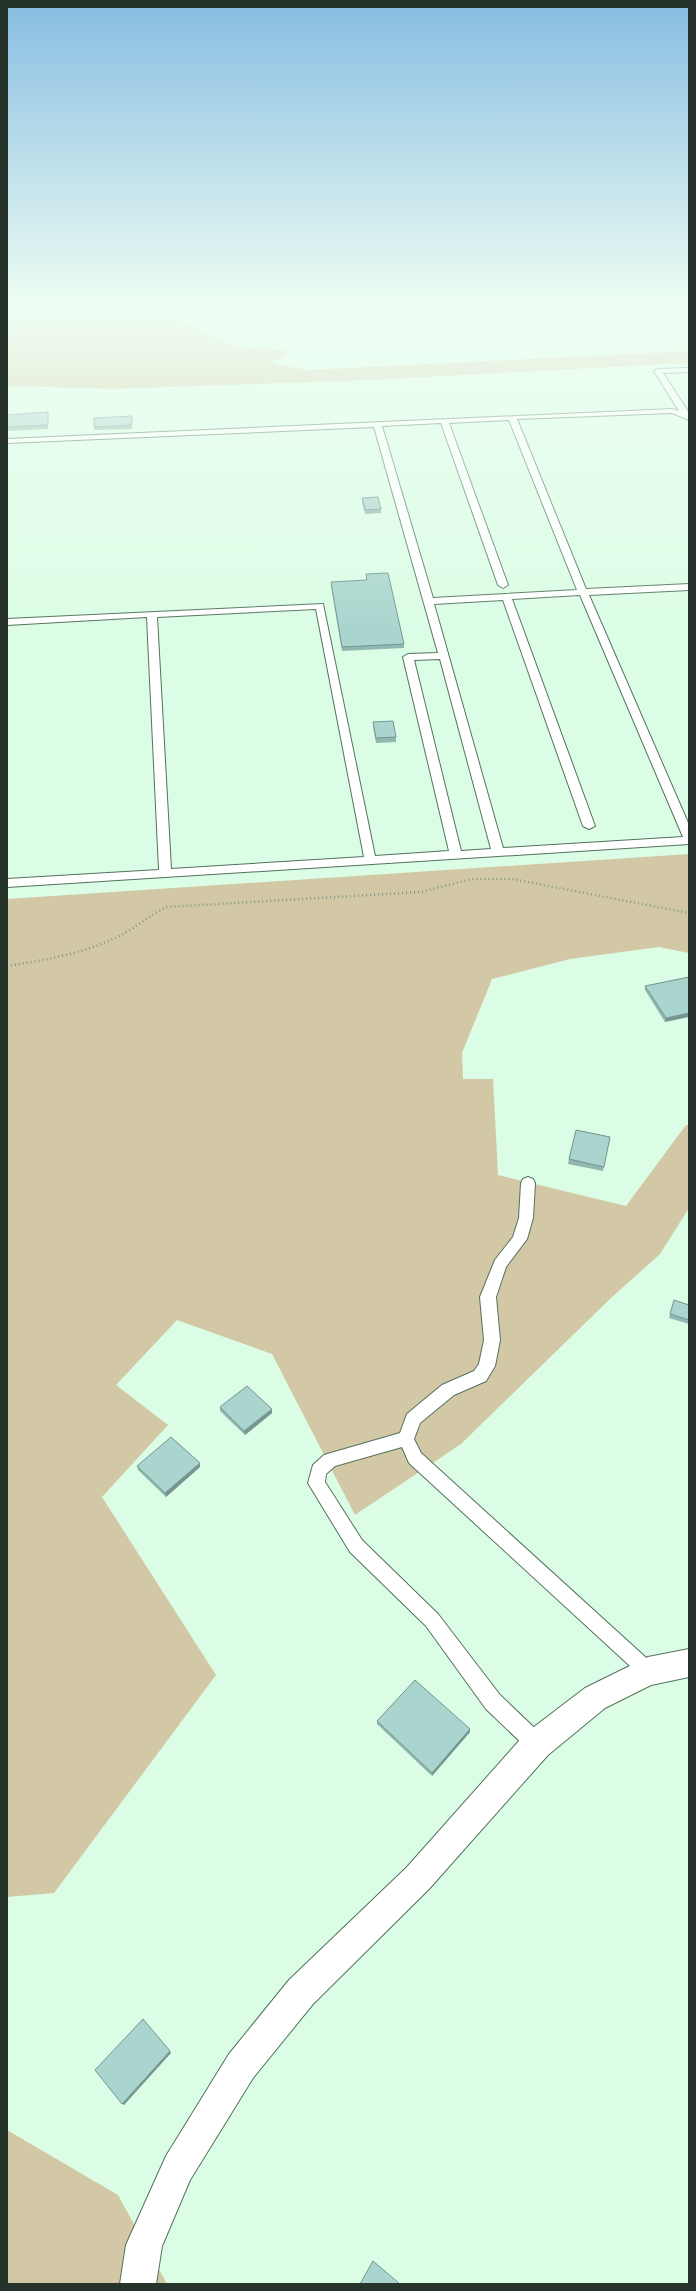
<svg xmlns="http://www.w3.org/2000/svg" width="696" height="2291" viewBox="0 0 696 2291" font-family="'Roboto Serif',serif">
<rect width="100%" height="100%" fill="#dbfde5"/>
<path fill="#d3c8a5" d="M7 309H70L132 320 160 316 187 324 234 347 284 350 286 356 272 361 280 365 307 370 689 351V363L369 380 113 389 7 386Z
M689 854V953L659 947 570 959 492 979 462 1053 463 1079H493L498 1175 626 1206 686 1125H689V1208L660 1254 611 1298 461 1444 355 1515 272 1354 177 1320 116 1385 168 1425 102 1497 216 1675 54 1893 7 1897V899Z
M7 2130 118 2195 167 2284H7Z"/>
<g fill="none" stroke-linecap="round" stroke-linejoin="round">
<path stroke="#95cad9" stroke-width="4" d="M210 316 342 309"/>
<defs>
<path id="lane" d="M689 368V372L663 373 689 413V420L672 413 517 419 586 589 689 584V590L589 595 689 825V844L7 887V879L159 870 147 617 7 625V619L323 604 375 856 449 851 403 657 408 654 438 653 374 427 7 443V439L672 409 679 411 654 371 658 369ZM509 420 577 590 433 598 382 426 441 423 498 585 503 588 508 585 449 423ZM580 595 683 837 503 848 434 604 503 600 583 826 589 829 595 826 512 599ZM316 609 364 857 171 869 157 617ZM440 659 491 849 461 851 414 660Z
M528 1177 533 1179 535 1183 533 1218 527 1239 506 1267 496 1297 500 1340 495 1366 486 1381 454 1395 420 1423 414 1439 421 1453 654 1665 657 1671 654 1677 648 1680 642 1677 409 1463 402 1447 335 1466 326 1474 325 1482 362 1540 438 1614 500 1695 544 1737 546 1744 544 1751 537 1753 530 1751 486 1709 426 1626 350 1552 308 1483 313 1465 324 1455 400 1433 407 1414 442 1385 474 1371 479 1364 484 1340 480 1297 495 1260 513 1237 519 1218 521 1183 523 1179Z"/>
<path id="street" d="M689 1649V1677L651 1685 605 1708 548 1755 429 1889 313 2004 253 2078 190 2180 162 2246 156 2284H120L126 2245 166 2156 229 2054 289 1980 407 1867 526 1733 585 1688 648 1657Z"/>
</defs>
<use href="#lane" stroke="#54725d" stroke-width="2"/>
<use href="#street" stroke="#54725d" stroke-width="2"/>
<path stroke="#809887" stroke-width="2.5" stroke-dasharray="1 3" stroke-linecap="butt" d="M7 966C44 960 83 954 117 937 135 929 149 915 167 907L421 892 472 879H512L689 913"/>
<use href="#lane" fill="#fff" fill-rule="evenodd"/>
<use href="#street" fill="#fff" fill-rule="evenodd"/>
</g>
<path fill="#91b7b1" d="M7 415 48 416V429L7 431Z
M132 420V429L94 430V427Z
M362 498 381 509V513L365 514 362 502Z
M366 574 404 644V648L342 651 331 586V582L366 580Z
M373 722 396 737V742L376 743 373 726Z
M689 977 665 1022 645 990V986Z
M610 1137 603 1171 568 1164 569 1159Z
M674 1300 689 1305V1324L669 1318Z
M220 1407 272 1413 245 1435 220 1411Z
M137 1466 200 1467 166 1497 138 1470Z
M377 1721 470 1729V1732L432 1776 377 1724Z"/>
<path fill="#769590" d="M689 1013V1017L665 1022 666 1018Z
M272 1409V1413L245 1435 244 1431Z
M200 1463V1467L166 1497 165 1493Z
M470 1729V1732L432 1776V1773Z
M170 2051 171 2053 124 2105 122 2104Z"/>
<path fill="#a9d5ce" stroke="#769590" d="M48 412V425L7 427V415Z
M132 416V425L94 427V418Z
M378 497 381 509 365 510 362 498Z
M388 573 404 644 342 647 331 582 367 580 366 574Z
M393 721 396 737 376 738 373 722Z
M689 977V1013L666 1018 645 986Z
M576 1130 610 1137 604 1167 569 1159Z
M674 1300 689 1305V1320L670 1314Z
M247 1386 272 1409 244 1431 220 1407Z
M171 1437 200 1463 165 1493 137 1466Z
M415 1680 470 1729 432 1773 377 1721Z
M143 2019 170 2051 122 2104 95 2070Z
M373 2261 400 2284H360Z"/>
<linearGradient id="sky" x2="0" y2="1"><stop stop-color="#87bde2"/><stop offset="0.49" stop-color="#effef3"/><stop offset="1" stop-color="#effef3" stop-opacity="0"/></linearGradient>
<rect width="696" height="630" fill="url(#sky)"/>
<rect width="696" height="2291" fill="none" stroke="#26332a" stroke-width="16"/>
</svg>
